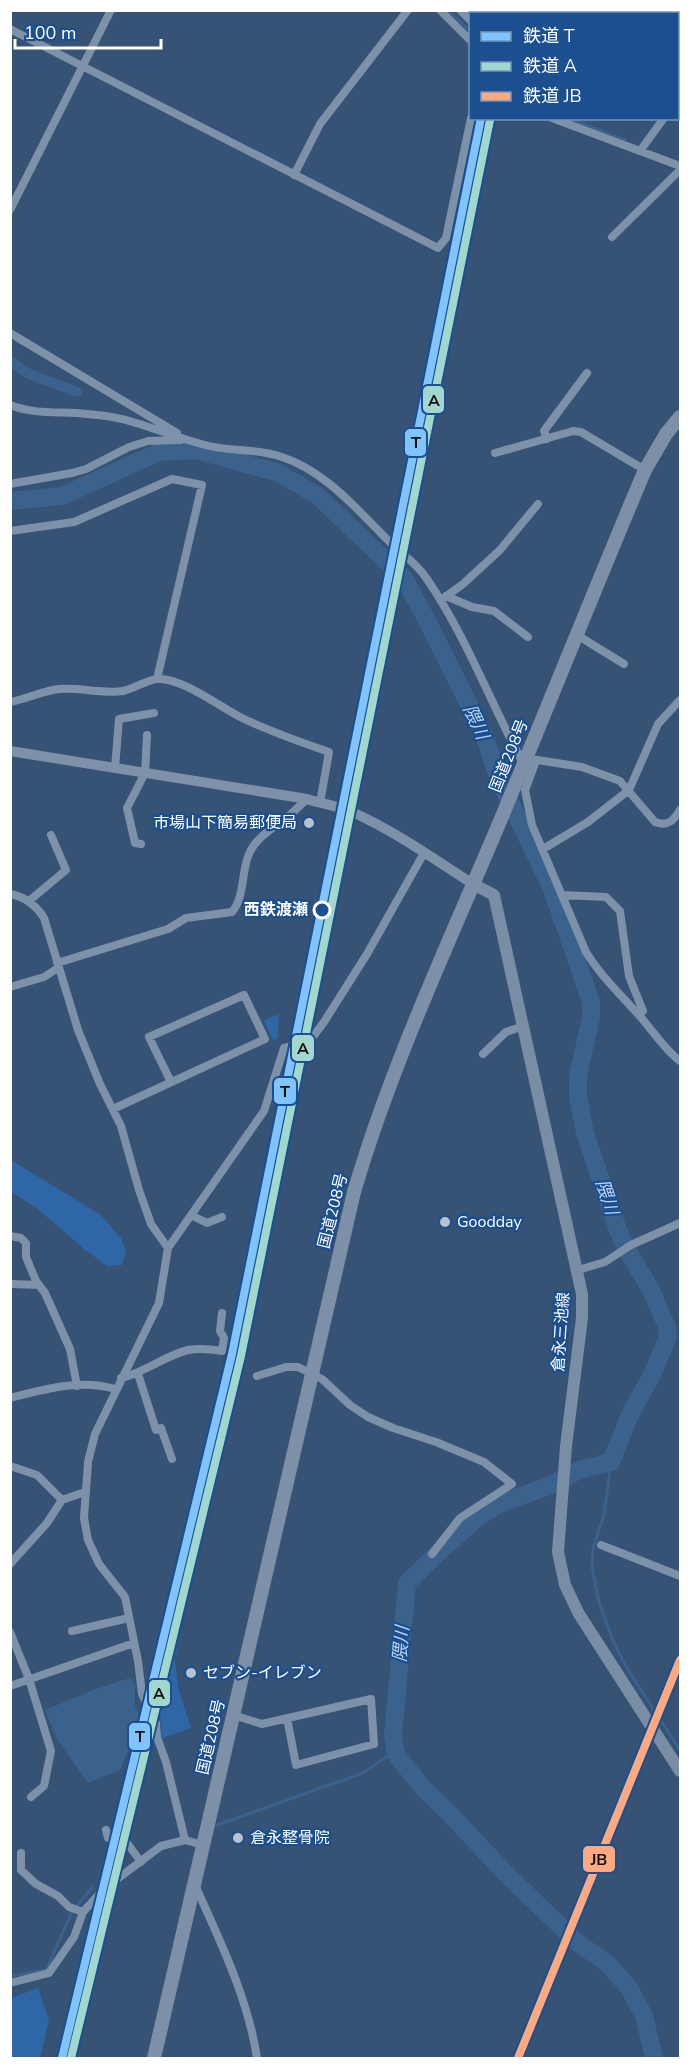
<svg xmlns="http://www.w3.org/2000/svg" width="691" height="2069" viewBox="0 0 691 2069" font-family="'Nunito Sans','Noto Sans JP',sans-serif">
<rect width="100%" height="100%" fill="#365274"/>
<path fill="#2f66a5" d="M279 1014 278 1038 273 1041 264 1020Z
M11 1160 101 1215 121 1238 126 1251 122 1265 107 1266 84 1249 35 1207 11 1192Z
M175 1639 177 1654 174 1656 179 1691 191 1728 162 1738 160 1716 156 1710Z
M38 1988 49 2020 40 2058H11V1998Z"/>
<path fill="#3b618d" d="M130 1678 135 1684V1706L141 1719 120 1770 88 1783 57 1739 45 1710 98 1688Z"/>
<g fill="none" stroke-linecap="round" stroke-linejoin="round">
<path stroke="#3b618d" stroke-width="3" d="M448 10 470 31
M568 118 625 140
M611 1462 604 1515 593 1548 592 1567 599 1602 613 1641 628 1670 680 1750
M217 1825 363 1773 396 1750
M10 1976 46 1970 73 1910 92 1888"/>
<path stroke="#3b618d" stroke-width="10" d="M10 361 29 374 77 392"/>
<path stroke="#3b618d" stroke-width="18" d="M10 501 62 496 159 452 196 450 279 473 318 496 404 578 424 615 484 735 498 777 552 889 591 1002V1017L578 1076V1096L585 1133 618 1230 626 1248 650 1288 667 1327 668 1337 651 1377 631 1412 611 1462 579 1470 549 1486 499 1504 478 1517 440 1551 407 1583 393 1735 396 1754 422 1787 449 1813 508 1876 578 1943 608 1964 629 1988 644 2016 654 2058"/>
<path stroke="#7d92a8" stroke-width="8" d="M440 10 470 40
M460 10 470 20
M652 10 655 14
M493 14V10
M519 14V10
M10 29 438 248 446 238 471 118
M678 100 680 96
M552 118 680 166
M640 151 664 118
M294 175 320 124 408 10
M10 210 111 10
M612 237 680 170
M10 333 177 433
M10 405C36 415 60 411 87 414 103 415 121 418 136 423 159 430 182 439 205 445 230 452 257 448 282 457 316 468 345 496 369 521 379 531 388 541 398 550 409 559 419 567 427 579 466 636 491 704 524 765
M547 439 544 431 587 373
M495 453 573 431 581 432 645 470
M10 484 72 473 86 469 129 447 148 441 181 440
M10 531 74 522 172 479 202 485 157 679
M446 596 472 607 494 611 528 637
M441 600 463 584 500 550 538 504
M577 635 624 664
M10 702C27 699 42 691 59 689 80 687 101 694 123 691 134 689 146 680 157 679 182 677 221 708 244 719 272 732 300 742 329 752L320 803
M531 759 582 767 620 781 655 822C668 827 674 820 680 810
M536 761 525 790 532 825 586 952C600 975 619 993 637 1013 652 1029 663 1048 680 1061
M115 768 119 719 154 713
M141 844 135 843 127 808 145 773 147 735
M543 849 588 822 629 790 658 724 680 700
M10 894C26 897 36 905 44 918L78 1030 100 1084 121 1126 139 1190 151 1224 168 1248
M562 895 606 897 620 911 629 976 643 1011 638 1014
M29 901 66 870 51 835
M57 963 168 929 186 918 232 912C245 897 241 872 249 854 256 838 269 831 282 821 291 815 299 806 307 799
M10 987 44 977 58 968
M483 1054 506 1032 524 1026
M113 1109 265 1039 244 995 149 1037 171 1082
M191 1215 207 1223 222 1217
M10 1236 21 1238 26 1243V1257L36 1281 45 1293 70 1349 77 1386
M578 1270 605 1262 631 1245 680 1223
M10 1284 39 1285
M138 1374 156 1430 161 1428 172 1459
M257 1376 286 1367H298L322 1379 350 1405 368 1417 393 1428 436 1442 484 1462 512 1484 460 1518 432 1554
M121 1378C146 1372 164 1356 188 1350 199 1348 211 1349 222 1351L224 1338 220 1331 222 1313
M10 1398C45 1389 80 1379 115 1389
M10 1466 37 1475 62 1500 47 1523 10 1564
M62 1500 85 1492
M601 1545 680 1576
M72 1631 129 1618
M10 1632 29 1679 51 1751 44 1786 31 1797
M10 1686 134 1643
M233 1715 262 1724 371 1699 374 1744 296 1765 287 1718
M106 1830 108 1838 127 1843 141 1862
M185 1840 166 1762 157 1737 156 1723 142 1694 138 1661 125 1597 99 1564 88 1540 84 1518 88 1462 95 1434 159 1303 168 1248 264 1111 284 1048 309 1042 324 1022 367 954 424 853
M21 1853V1870L36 1884 58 1896 69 1907 83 1912
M195 1885C220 1941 248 1998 257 2058
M10 1983 49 1973 74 1937 83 1912 104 1889 161 1846 185 1840 203 1845"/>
<path stroke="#7d92a8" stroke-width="10" d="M10 751 307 799C322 804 338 806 352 812 395 831 434 859 473 884"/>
<path stroke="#798da4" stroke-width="12" d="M473 884 494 895 582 1294V1318L566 1446 558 1552 565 1585 579 1614 680 1771"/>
<path stroke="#7e90a7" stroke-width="14" d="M154 2058 354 1192C391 1066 447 947 498 826 548 707 595 588 645 470L666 434 680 417"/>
<defs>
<path id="rail-1" d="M62 2058 232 1354 481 118"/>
<path id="rail-2" d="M71 2058 241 1356 490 120"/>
<path id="rail-3" d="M518 2058 680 1660"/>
</defs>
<use href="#rail-1" stroke="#1b4f8f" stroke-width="12"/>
<use href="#rail-2" stroke="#1b4f8f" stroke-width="12"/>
<use href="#rail-3" stroke="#1b4f8f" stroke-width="12"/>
<use href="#rail-1" stroke="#80c4ff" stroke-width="8"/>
<use href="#rail-2" stroke="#a2d7cd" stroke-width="8"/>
<use href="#rail-3" stroke="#ffa980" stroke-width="8"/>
</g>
<g fill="#b9c2ce" stroke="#1b4f8f" stroke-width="2">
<circle cx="309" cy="823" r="6"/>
<circle cx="445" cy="1222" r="6"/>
<circle cx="191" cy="1673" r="6"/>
<circle cx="238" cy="1838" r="6"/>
</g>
<circle fill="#1b4f8f" stroke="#fff" stroke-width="3" cx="322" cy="910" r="8"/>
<g text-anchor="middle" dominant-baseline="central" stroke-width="4.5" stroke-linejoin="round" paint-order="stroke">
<g font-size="16" fill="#fff" stroke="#1b4f8f">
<text transform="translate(509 756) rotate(-68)">国道208号</text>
<text transform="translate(333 1211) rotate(-76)">国道208号</text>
<text transform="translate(561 1332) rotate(-86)">倉永三池線</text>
<text transform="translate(211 1737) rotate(-77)">国道208号</text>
</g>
<g font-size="16" fill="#fff" stroke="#1b4f8f" text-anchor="start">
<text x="297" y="823" text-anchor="end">市場山下簡易郵便局</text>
<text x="457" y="1222">Goodday</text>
<text x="203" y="1673">セブン-イレブン</text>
<text x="250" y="1838">倉永整骨院</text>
</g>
<g font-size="16" font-weight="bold" fill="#fff" stroke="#1b4f8f" text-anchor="end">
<text x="308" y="910">西鉄渡瀬</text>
</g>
<g font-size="18" font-style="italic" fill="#b5d3f5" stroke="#1b4f8f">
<text transform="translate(476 722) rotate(65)">隈川</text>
<text transform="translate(607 1197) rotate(72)">隈川</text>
<text transform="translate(401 1644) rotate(-85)">隈川</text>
</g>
</g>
<g stroke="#1b4f8f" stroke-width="2">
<rect x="422" y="385" width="23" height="29" rx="6" fill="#a2d7cd"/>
<rect x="404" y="428" width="23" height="29" rx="6" fill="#80c4ff"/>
<rect x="291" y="1034" width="24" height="28" rx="6" fill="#a2d7cd"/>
<rect x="273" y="1077" width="24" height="28" rx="6" fill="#80c4ff"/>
<rect x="148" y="1679" width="23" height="28" rx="6" fill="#a2d7cd"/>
<rect x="128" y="1722" width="23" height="29" rx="6" fill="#80c4ff"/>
<rect x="582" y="1845" width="34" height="28" rx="6" fill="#ffa980"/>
</g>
<g font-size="16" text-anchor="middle" font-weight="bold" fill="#111">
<text x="434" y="406">A</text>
<text x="416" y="448">T</text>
<text x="303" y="1054">A</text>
<text x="285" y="1097">T</text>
<text x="159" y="1699">A</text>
<text x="140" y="1742">T</text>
<text x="599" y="1865">JB</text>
</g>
<rect width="691" height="2069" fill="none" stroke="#ffffff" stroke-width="24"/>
<rect x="469" y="12" width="210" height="108" fill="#1b4f8f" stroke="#7695bc" stroke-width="1.5"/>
<rect x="481" y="32" width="30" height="9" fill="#80c4ff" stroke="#7695bc" stroke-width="1.5"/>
<text x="523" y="42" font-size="18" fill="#ffffff">鉄道 T</text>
<rect x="481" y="62" width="30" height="9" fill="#a2d7cd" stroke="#7695bc" stroke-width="1.5"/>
<text x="523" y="72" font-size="18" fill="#ffffff">鉄道 A</text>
<rect x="481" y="92" width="30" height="9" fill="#ffa980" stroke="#7695bc" stroke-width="1.5"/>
<text x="523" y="102" font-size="18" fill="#ffffff">鉄道 JB</text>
<path d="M15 39v9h146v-9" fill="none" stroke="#ffffff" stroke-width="3"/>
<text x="24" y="39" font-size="18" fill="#ffffff" stroke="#1b4f8f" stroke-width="4.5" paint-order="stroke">100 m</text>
</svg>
